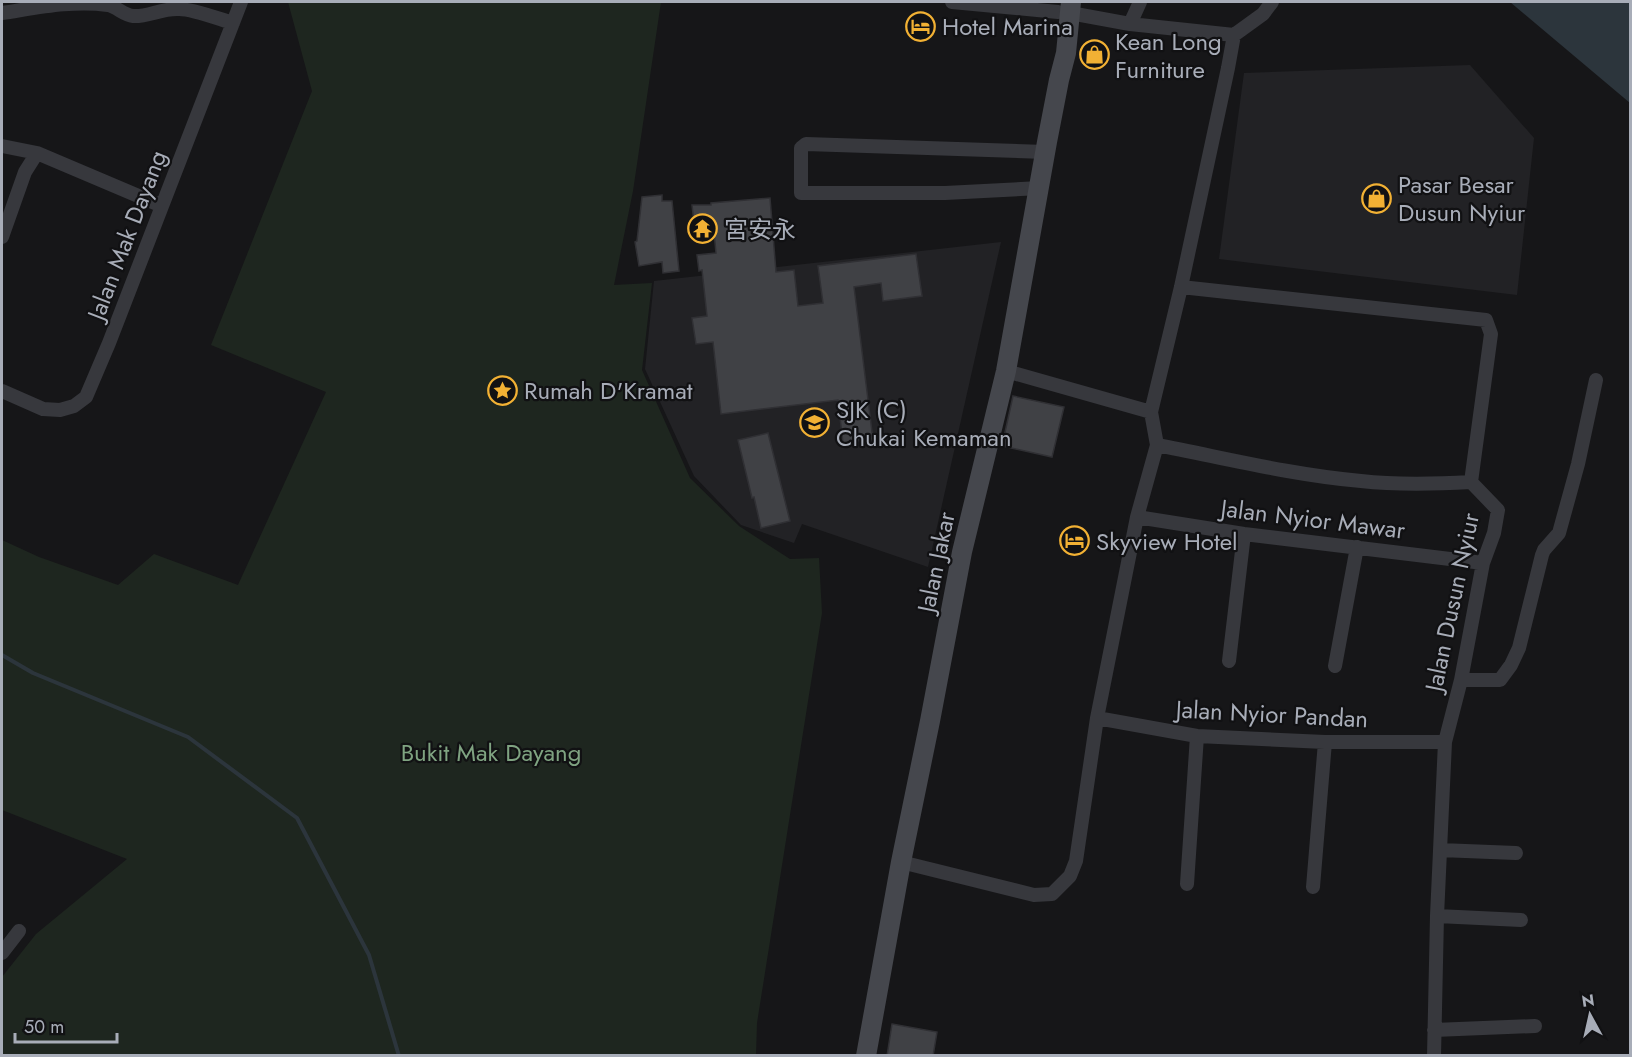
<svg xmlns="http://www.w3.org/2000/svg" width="1632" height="1057" viewBox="0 0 1632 1057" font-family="Jost,'Noto Sans SC',sans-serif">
<rect width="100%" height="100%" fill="#161618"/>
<path fill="#222225" d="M1470 65 1534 138 1517 295 1219 259 1244 73Z
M1001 242 928 567 802 524 794 543 741 525 694 476 645 369 654 281Z"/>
<path fill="#1e261f" d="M288 2H661L633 191 614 285 652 283 642 370 690 478 739 526 790 559 819 558 822 613 757 1023 756 1055H2V977L36 934 127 859 2 810V540L39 557 118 585 154 554 238 585 326 392 211 345 312 91Z"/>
<path fill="#2c353c" d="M1510 2H1630V103Z"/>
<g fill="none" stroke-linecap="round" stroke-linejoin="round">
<path stroke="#2c353c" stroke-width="4" d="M2 655 33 673 188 737 297 818 369 955 399 1056"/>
</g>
<path fill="#404145" stroke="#303034" stroke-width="1.5" d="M662 195V201H672L679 271 663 273 662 262 639 266 635 242 637 241 642 197Z
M770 198 776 272 794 270 798 306 823 303 818 266 916 254 922 296 883 301 881 283 854 287 873 440 843 443 838 400 721 414 713 342 696 344 692 318 707 316 702 270 699 271 697 255 716 253 714 232H695L692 205H711V203Z
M1013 396 1064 407 1052 457 1002 446Z
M768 433 790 521 761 528 754 497 752 498 738 440Z
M892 1024 937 1032 933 1056H887Z"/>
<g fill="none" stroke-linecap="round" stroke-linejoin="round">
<path stroke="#37383d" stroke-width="14" d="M952 2 1058 12
M2 13C36 8 72 0 108 5 117 7 124 15 133 16 148 17 162 8 179 9 193 9 219 19 233 23
M1070 13 1130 24 1234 35 1263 14 1272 2
M1130 24 1140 2
M2 146 37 153
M1040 188 945 193H801V148L806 144 1045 152
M2 237 25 172 37 153 162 206
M1181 287 1486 320 1491 334 1471 482
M1006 371 1151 412
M2 391 43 409 60 410 74 406 86 397 109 343 241 2
M1157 445C1225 458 1292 475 1361 481 1397 485 1435 484 1471 482L1498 510 1494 533 1483 563 1461 680 1445 742 1437 916 1434 1056
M1137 517 1244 534 1483 563
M1229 661 1244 534
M1335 666 1357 547
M1461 680H1500L1511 665 1519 648 1542 555 1544 550 1559 533 1578 464 1596 380
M1097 718 1197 736 1325 742H1445
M1440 850 1516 853
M901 862 1034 895 1052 894 1070 876 1076 861 1097 718 1137 517 1157 445 1151 412 1181 287 1228 68 1234 35
M1187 884 1197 736
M1313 887 1325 742
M1437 916 1521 920
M2 953 19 931
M1434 1030 1535 1026"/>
<path stroke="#45474d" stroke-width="20" d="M866 1056 901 862 930 721 962 552 1006 371 1047 142 1059 80 1066 53 1071 2"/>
</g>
<defs>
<symbol id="hotel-ring" viewBox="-11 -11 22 22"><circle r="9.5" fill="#111113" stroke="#f2b134" stroke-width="1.5"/><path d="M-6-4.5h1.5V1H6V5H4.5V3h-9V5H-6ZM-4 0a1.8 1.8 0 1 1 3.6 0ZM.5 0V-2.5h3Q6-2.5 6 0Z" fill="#f2b134"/></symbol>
<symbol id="shop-ring" viewBox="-11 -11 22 22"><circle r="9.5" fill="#111113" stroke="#f2b134" stroke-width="1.5"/><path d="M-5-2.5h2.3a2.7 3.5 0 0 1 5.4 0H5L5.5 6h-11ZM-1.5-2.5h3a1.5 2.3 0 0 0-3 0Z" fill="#f2b134"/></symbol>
<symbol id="temple-ring" viewBox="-11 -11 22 22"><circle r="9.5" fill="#111113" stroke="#f2b134" stroke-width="1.5"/><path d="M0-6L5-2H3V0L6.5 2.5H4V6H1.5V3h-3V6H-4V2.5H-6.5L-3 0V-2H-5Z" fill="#f2b134"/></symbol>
<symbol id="sight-ring" viewBox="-11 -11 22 22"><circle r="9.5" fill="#111113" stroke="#f2b134" stroke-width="1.5"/><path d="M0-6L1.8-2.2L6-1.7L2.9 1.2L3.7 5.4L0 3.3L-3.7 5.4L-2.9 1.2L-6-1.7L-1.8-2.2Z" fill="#f2b134"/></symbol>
<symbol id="school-ring" viewBox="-11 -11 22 22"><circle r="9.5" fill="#111113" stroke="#f2b134" stroke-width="1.5"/><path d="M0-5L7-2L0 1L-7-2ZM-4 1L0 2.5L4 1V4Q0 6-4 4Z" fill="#f2b134"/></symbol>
</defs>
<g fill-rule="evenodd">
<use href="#hotel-ring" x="904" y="10" width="33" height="33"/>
<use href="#shop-ring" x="1078" y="38" width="33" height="33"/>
<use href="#shop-ring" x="1360" y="182" width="33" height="33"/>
<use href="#temple-ring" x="686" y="212" width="33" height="33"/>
<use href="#sight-ring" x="486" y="374" width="33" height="33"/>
<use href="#school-ring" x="798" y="406" width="33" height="33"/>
<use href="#hotel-ring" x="1058" y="524" width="33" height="33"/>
</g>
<g text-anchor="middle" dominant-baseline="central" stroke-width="4.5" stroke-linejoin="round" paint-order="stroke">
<g font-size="24" fill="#a8adb8" stroke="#111113" text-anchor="start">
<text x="942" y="26">Hotel Marina</text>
<text x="1115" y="41">Kean Long<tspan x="1115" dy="28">Furniture</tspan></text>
<text x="1398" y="184">Pasar Besar<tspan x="1398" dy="28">Dusun Nyiur</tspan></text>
<text x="724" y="229">宮安永</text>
<text x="524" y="390">Rumah D'Kramat</text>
<text x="836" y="409">SJK (C)<tspan x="836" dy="28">Chukai Kemaman</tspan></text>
<text x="1096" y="541">Skyview Hotel</text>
</g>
<g font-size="24" fill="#a8adb8" stroke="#111113">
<text transform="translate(127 235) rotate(-69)">Jalan Mak Dayang</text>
<text transform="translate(1313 519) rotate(7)">Jalan Nyior Mawar</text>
<text transform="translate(936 562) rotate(-78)">Jalan Jakar</text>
<text transform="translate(1452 602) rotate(-78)">Jalan Dusun Nyiur</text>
<text transform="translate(1272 714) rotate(3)">Jalan Nyior Pandan</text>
</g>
<g font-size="24" fill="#7fa381" stroke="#111113">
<text x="491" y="752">Bukit Mak Dayang</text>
</g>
</g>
<rect width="1632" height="1057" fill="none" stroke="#a8adb8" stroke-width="6"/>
<g transform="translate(1590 1015) rotate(352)" stroke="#111113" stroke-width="4.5" paint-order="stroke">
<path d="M0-4.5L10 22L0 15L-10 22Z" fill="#a8adb8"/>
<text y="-9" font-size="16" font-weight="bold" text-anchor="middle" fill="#a8adb8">N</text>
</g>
<path d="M15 1033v9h102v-9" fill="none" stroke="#a8adb8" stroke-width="3"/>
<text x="24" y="1033" font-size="18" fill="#a8adb8" stroke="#111113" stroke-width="4.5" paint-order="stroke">50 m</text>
</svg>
